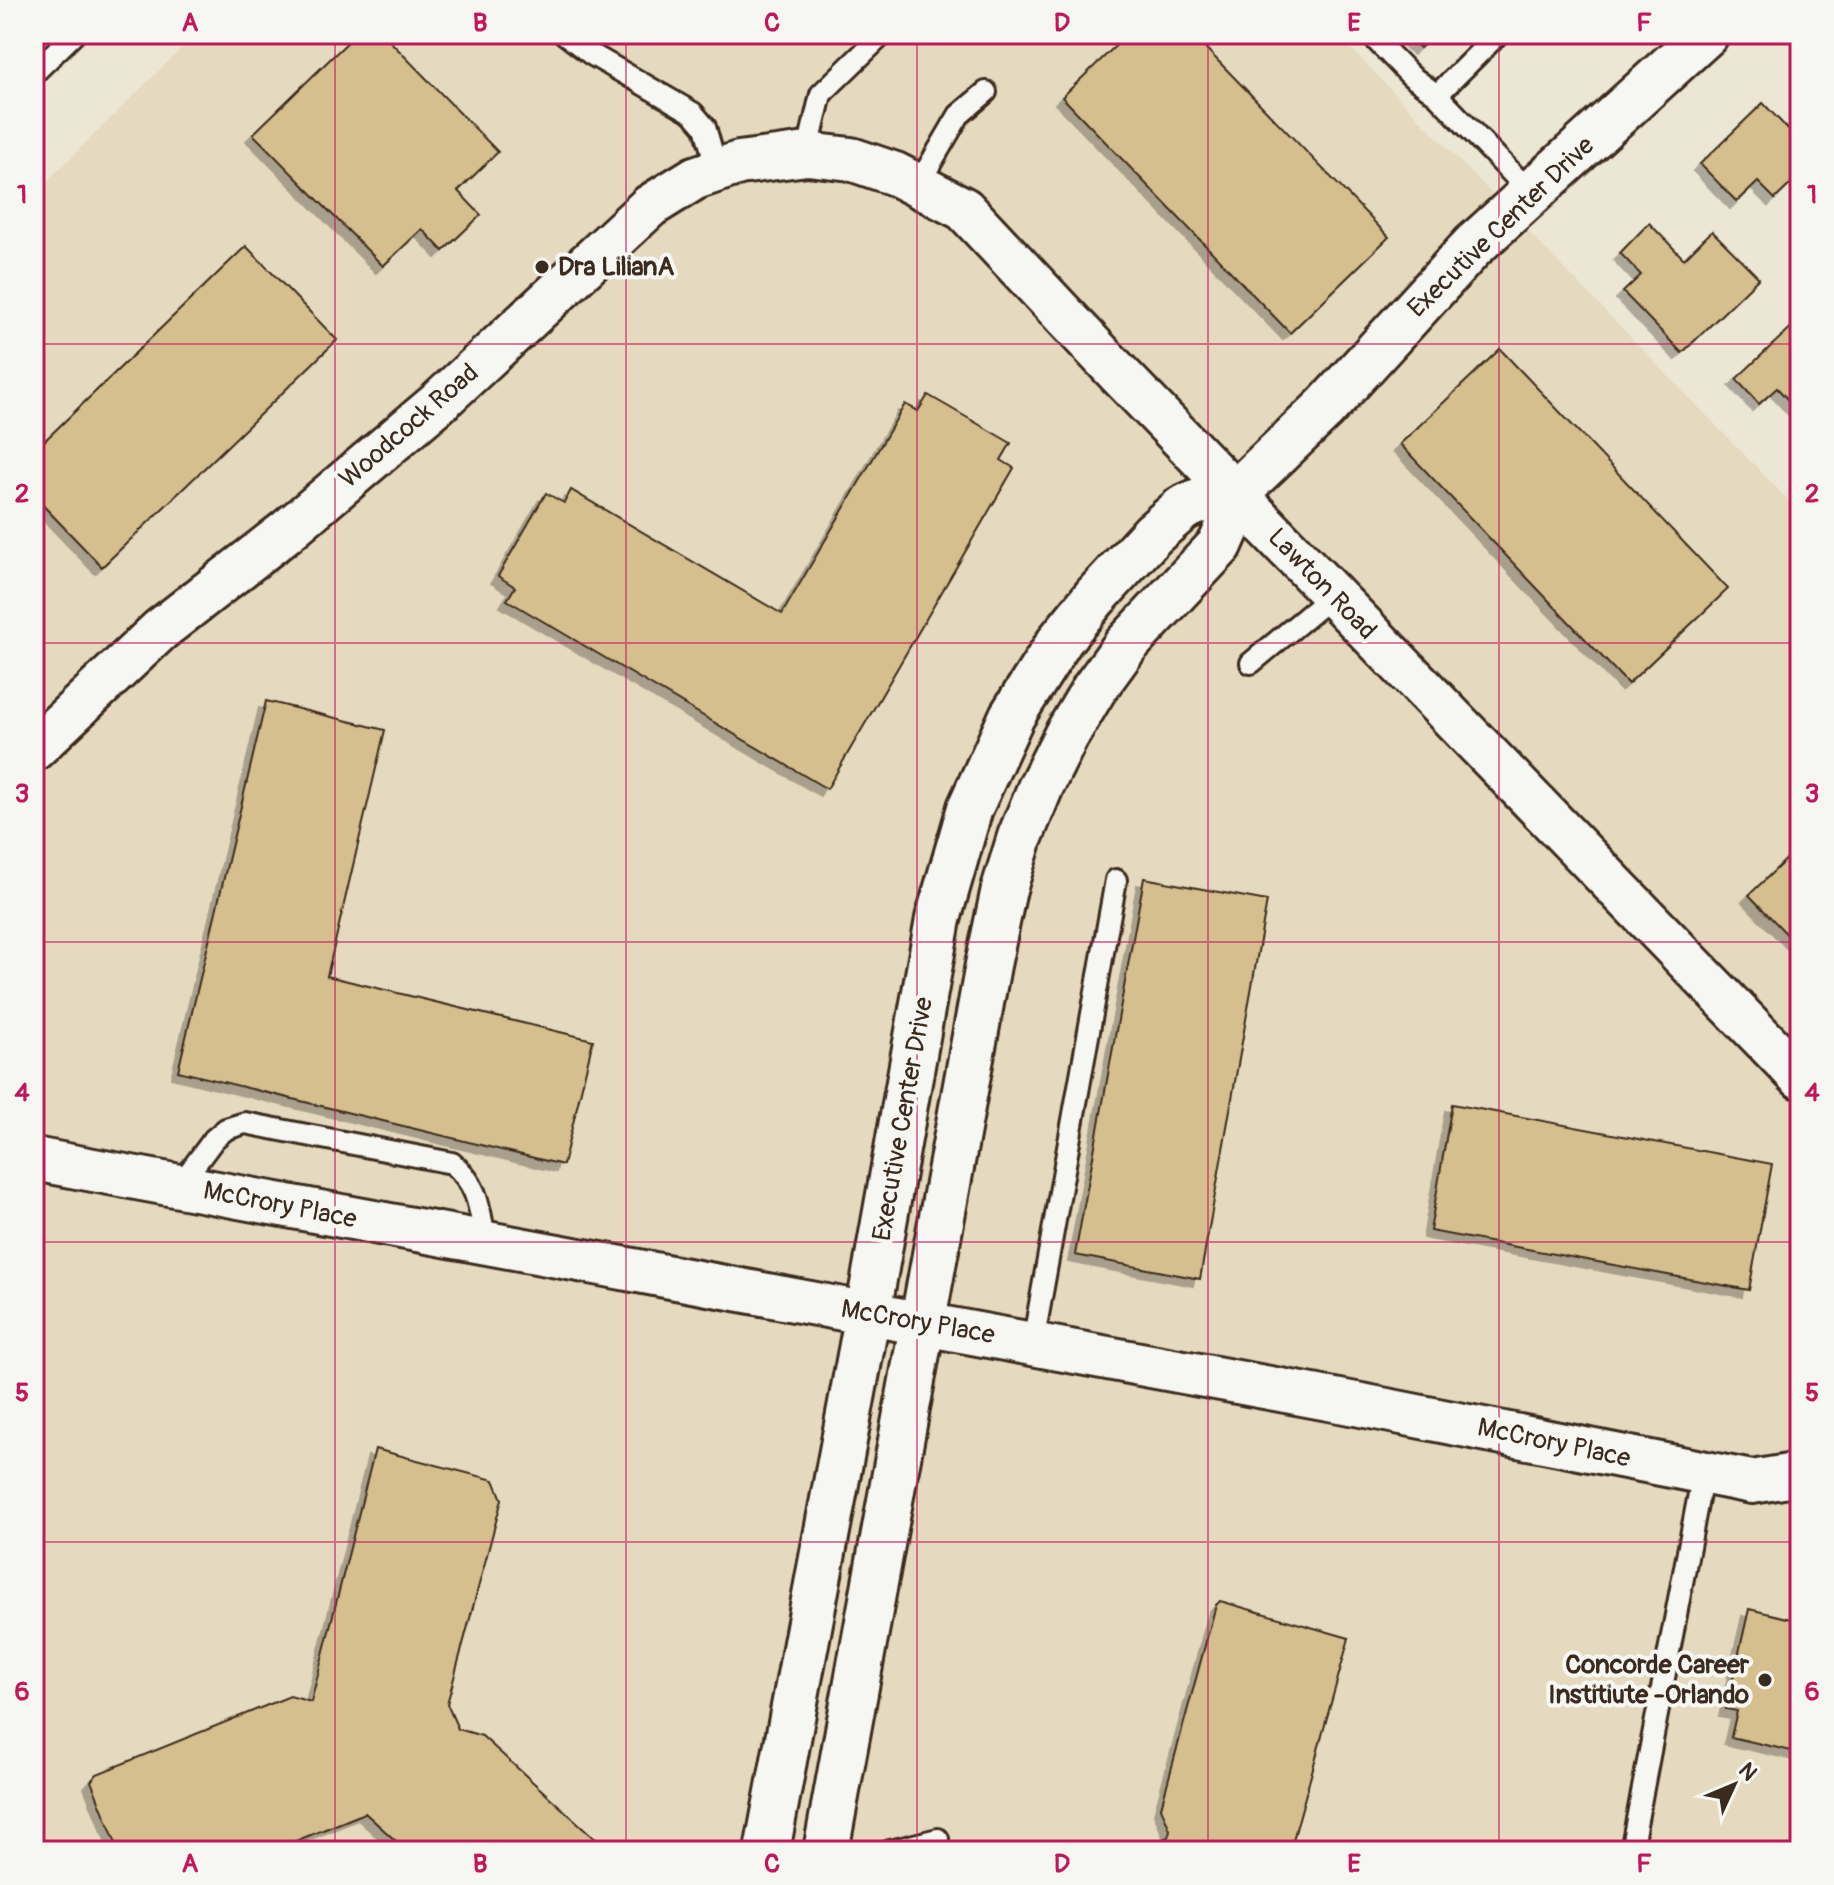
<svg xmlns="http://www.w3.org/2000/svg" width="1834" height="1885" viewBox="0 0 1834 1885" font-family="Pangolin,sans-serif">
<defs>
<filter id="shadow"><feDropShadow dx="-7" dy="7" stdDeviation="0" flood-color="#0004"/></filter>
</defs>
<rect width="100%" height="100%" fill="#ece6d4"/>
<filter id="ink" filterUnits="userSpaceOnUse"><feTurbulence type="fractalNoise" baseFrequency=".0125" numOctaves="2"/><feDisplacementMap in="SourceGraphic" scale="16" xChannelSelector="R" yChannelSelector="G"/><feConvolveMatrix kernelMatrix="1 2 1 2 8 2 1 2 1" color-interpolation-filters="sRGB"/></filter>
<g filter="url(#ink)">
<path fill="#e5dabf" d="M196 34H1337L1800 512V1851H34V194Z"/>
<path fill="#d6bf8e" stroke="#3b2a1e" stroke-width="2" filter="url(#shadow)" d="M356 34H383L498 152 458 191 481 215 443 251 422 229 383 266 253 134Z
M1128 34H1192L1389 237 1290 333 1062 97Z
M1406 34H1435L1420 48Z
M1763 103 1800 142V175L1775 199 1758 182 1737 202 1700 164Z
M1649 223 1684 259 1712 231 1759 278 1682 353 1623 292 1641 275 1620 253Z
M246 246 337 340 102 567 34 496V451Z
M1800 319V413L1777 388 1759 404 1736 379Z
M1500 349 1728 589 1628 684 1400 444Z
M928 395 1011 443 1001 460 1014 468 827 789 507 600 515 587 498 576 546 493 564 503 571 490 782 614 905 404 918 411Z
M266 701 385 730 327 976 593 1040 563 1165 178 1071Z
M1800 846V948L1749 895Z
M1144 878 1267 901 1200 1279 1075 1255Z
M1452 1104 1772 1164 1749 1290 1430 1231Z
M375 1449 494 1480 502 1499 447 1704 458 1729 482 1736 609 1851H407L365 1813 271 1851H119L91 1781 97 1774 290 1696 311 1702Z
M1220 1601 1349 1638 1290 1851H1133L1168 1837 1170 1830 1161 1807 1216 1605Z
M1749 1609 1800 1621V1753L1731 1737 1737 1711 1726 1709Z"/>
<g fill="none" stroke-linecap="round" stroke-linejoin="round">
<defs>
<path id="lane" d="M565 34 591 54 693 113 705 127 717 169
M1370 34 1411 76 1437 95 1532 194
M34 73 74 34
M1437 95 1498 34
M807 154 821 94 883 34
M918 185 959 115 986 92
M1251 663 1333 595
M179 1186 214 1139 226 1129 245 1123 452 1163C480 1186 479 1210 486 1243
M1033 1343 1116 880
M890 1851 938 1839
M1631 1851 1703 1473"/>
<path id="street" d="M34 749 160 630 287 531 438 403 650 206 695 178 739 163 807 154 851 159 895 174 964 209 1119 374 1800 1077
M34 1159 1361 1405 1752 1482 1800 1474"/>
<path id="secondary" d="M767 1851 868 1313 938 919 970 808 1012 716 1061 639 1095 597 1153 534 1183 508 1208 497 1235 494 1325 408 1473 246 1706 34
M826 1851 988 965 1004 889 1020 837 1041 786 1066 736 1094 689 1126 645 1220 545 1231 520 1235 494"/>
</defs>
<use href="#lane" stroke="#3b2a1e" stroke-width="26"/>
<use href="#street" stroke="#3b2a1e" stroke-width="48"/>
<use href="#secondary" stroke="#3b2a1e" stroke-width="50"/>
<use href="#lane" stroke="#f6f6f2" stroke-width="20"/>
<use href="#street" stroke="#f6f6f2" stroke-width="42"/>
<use href="#secondary" stroke="#f6f6f2" stroke-width="44"/>
</g>
</g>
<path fill="none" stroke="#c2185b" stroke-width="2" stroke-opacity="0.55" d="M335 34V1851M626 34V1851M917 34V1851M1208 34V1851M1499 34V1851M34 344H1800M34 643H1800M34 942H1800M34 1242H1800M34 1542H1800"/>
<g fill="#3b2a1e" stroke="#f6f6f2" stroke-width="3">
<circle cx="542" cy="267" r="8"/>
<circle cx="1765" cy="1680" r="8"/>
</g>
<g text-anchor="middle" dominant-baseline="central" stroke-width="8" stroke-linejoin="round" paint-order="stroke">
<g font-size="26" fill="#3b2a1e" stroke="#f6f6f2">
<text transform="translate(1501 227) rotate(-44)">Executive Center Drive</text>
<text transform="translate(409 426) rotate(-41)">Woodcock Road</text>
<text transform="translate(1322 584) rotate(46)">Lawton Road</text>
<text transform="translate(903 1119) rotate(-80)">Executive Center Drive</text>
<text transform="translate(280 1205) rotate(11)">McCrory Place</text>
<text transform="translate(918 1322) rotate(10)">McCrory Place</text>
<text transform="translate(1554 1443) rotate(12)">McCrory Place</text>
</g>
<g font-size="26" font-weight="bold" fill="#3b2a1e" stroke="#f6f6f2" text-anchor="start">
<text x="558" y="267">Dra LilianA</text>
<text x="1749" y="1665" text-anchor="end">Concorde Career<tspan x="1749" dy="30">Institiute -Orlando</tspan></text>
</g>
</g>
<rect width="1834" height="1885" fill="none" stroke="#f6f6f2" stroke-width="88"/>
<g transform="translate(1734 1785) rotate(46)" stroke="#f6f6f2" stroke-width="6" paint-order="stroke">
<path d="M0-6L14 30L0 20L-14 30Z" fill="#3b2a1e"/>
<text y="-12" font-size="22" font-weight="bold" text-anchor="middle" fill="#3b2a1e">N</text>
</g>
<rect x="44" y="44" width="1746" height="1797" fill="none" stroke="#c2185b" stroke-width="3"/>
<g font-size="26" text-anchor="middle" font-weight="bold" fill="#c2185b">
<text x="190" y="31">A</text>
<text x="480" y="31">B</text>
<text x="772" y="31">C</text>
<text x="1062" y="31">D</text>
<text x="1354" y="31">E</text>
<text x="1644" y="31">F</text>
<text x="22" y="203">1</text>
<text x="1812" y="203">1</text>
<text x="22" y="502">2</text>
<text x="1812" y="502">2</text>
<text x="22" y="802">3</text>
<text x="1812" y="802">3</text>
<text x="22" y="1101">4</text>
<text x="1812" y="1101">4</text>
<text x="22" y="1401">5</text>
<text x="1812" y="1401">5</text>
<text x="22" y="1700">6</text>
<text x="1812" y="1700">6</text>
<text x="190" y="1872">A</text>
<text x="480" y="1872">B</text>
<text x="772" y="1872">C</text>
<text x="1062" y="1872">D</text>
<text x="1354" y="1872">E</text>
<text x="1644" y="1872">F</text>
</g>
</svg>
